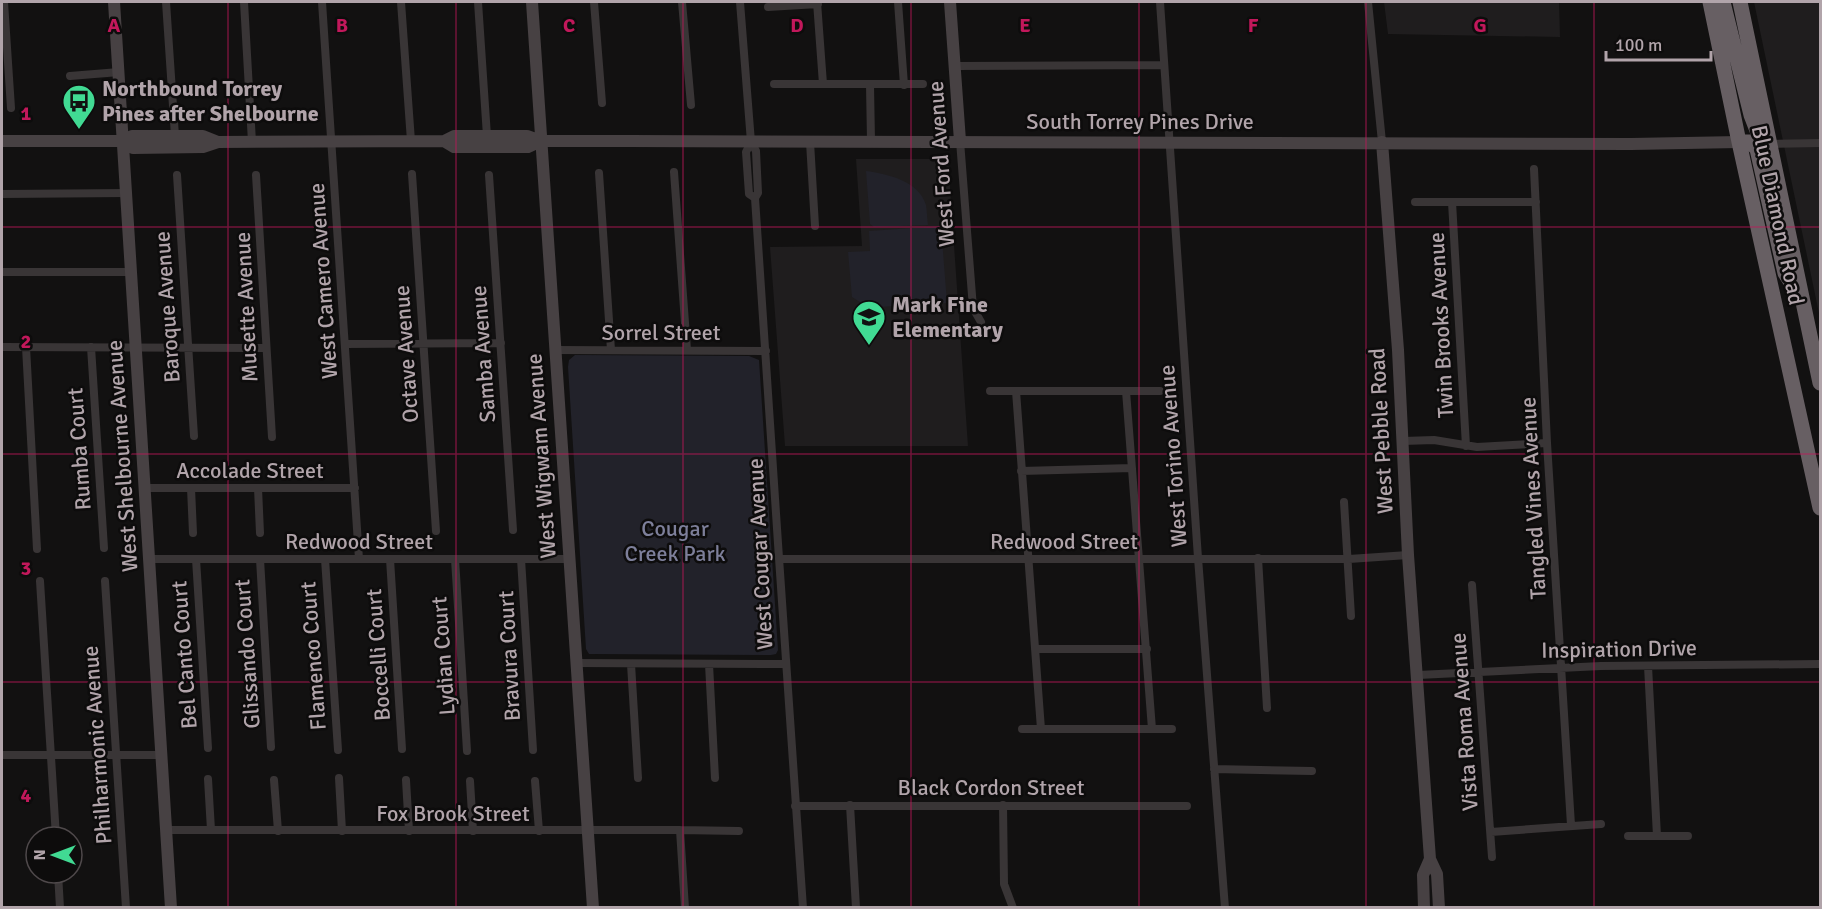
<svg xmlns="http://www.w3.org/2000/svg" width="1822" height="909" viewBox="0 0 1822 909" font-family="Signika,sans-serif">
<rect width="100%" height="100%" fill="#121111"/>
<path fill="#1f1d1e" d="M1384 2H1559L1560 37 1388 34Z
M1754 2H1820V318Z
M856 159H948L968 446H785L770 247 862 246Z"/>
<path fill="#22222a" d="M866 171C888 174 919 181 926 205 927 211 927 218 928 225L874 227 870 224Z
M941 226 947 303 861 308 860 302 852 297 848 252 870 251 869 231Z
M575 355 749 356 759 360 778 650 776 654 771 655 594 654H589L586 649 568 367 569 360Z"/>
<g fill="none" stroke-linecap="round" stroke-linejoin="round">
<path stroke="#393536" stroke-width="8" d="M4 2 11 108
M166 2 175 136
M244 2 252 142
M322 2 359 559
M401 2 411 141
M478 2 487 136
M594 2 602 103
M682 2 691 105
M740 2 751 142 756 151 758 193 755 198C772 435 785 671 803 908
M817 2 823 84
M898 2 904 85
M1160 2 1198 558 1225 908
M1368 2 1382 142
M768 7 818 4
M955 66 1164 65
M70 76 119 72
M774 84H923
M870 85 871 141
M960 141 973 308 981 322
M751 142 746 152 749 194 755 198
M810 142 815 226
M1770 144 1820 143
M1534 169 1547 443 1571 825
M674 172 687 350
M599 173 611 350
M412 174 436 531
M177 175 194 436
M256 175 272 437
M489 175 513 530
M2 194 127 193
M1415 202H1536
M1452 202 1466 446
M2 272H131
M345 344 501 343
M2 347 266 348
M26 347 37 549
M91 347 104 548
M555 350 766 351
M990 391H1160
M1016 391 1041 729
M1126 391 1152 729
M1403 441 1434 440 1477 447 1547 443
M1021 471 1132 468
M145 488H355
M191 488 193 533
M258 488 260 533
M1344 502 1351 616
M1258 558 1267 708
M149 559H569
M196 559 208 748
M260 559 271 747
M325 559 338 750
M390 559 402 749
M455 559 467 751
M521 559 533 750
M779 559H1349L1408 555
M40 581 56 837
M105 581 126 908
M1472 585 1492 857
M1035 649H1147
M576 663 784 664
M631 664 638 778
M709 664 715 778
M1648 666 1657 836
M1418 675 1601 666 1820 664
M1022 729H1172
M2 755H161
M1214 769 1312 771
M339 778 342 831
M208 779 211 830
M274 780 278 831
M406 780 409 831
M470 781 473 831
M535 781 539 831
M850 805 856 908
M1003 805 1004 884 1013 908
M795 806H1187
M166 830H680L739 831
M680 830 685 908
M1491 832 1601 824
M1628 836H1688
M58 873 60 908"/>
<path stroke="#474143" stroke-width="12" d="M114 2 171 908
M532 2 593 908
M950 2 960 141
M2 141H123L132 136H203L218 142
M123 141 133 148 203 147 218 142 444 141 454 136H527L541 141H629L1631 144 1739 142
M444 141 454 147H528L541 141
M1382 142 1398 350 1408 555 1430 859
M1424 908 1423 875 1430 859 1437 874 1439 908"/>
<path stroke="#675f63" stroke-width="15" d="M1710 2 1739 142 1820 508
M1723 2 1751 115 1758 133 1765 141
M1740 2 1820 383
M1739 142H1750L1757 149 1785 273 1797 292"/>
</g>
<path fill="none" stroke="#c2185b" stroke-width="1.5" stroke-opacity="0.55" d="M228 2V908M456 2V908M683 2V908M911 2V908M1139 2V908M1366 2V908M1594 2V908M2 227H1820M2 454H1820M2 682H1820"/>
<defs>
<symbol id="bus-pin" viewBox="-11 -11 22 30"><path d="M0 17L-7.5 6A9.5 9.5 0 1 1 7.5 6Z" fill="#41da93" stroke="#0d0c0c"/><path d="M-5-6H5V4H4V6H2V4H-2V6H-4V4H-5ZM-3.5-4V0h7V-4ZM-3.5 1.2v1.5H-2V1.2ZM2 1.2v1.5H3.5V1.2Z" fill="#111"/></symbol>
<symbol id="school-pin" viewBox="-11 -11 22 30"><path d="M0 17L-7.5 6A9.5 9.5 0 1 1 7.5 6Z" fill="#41da93" stroke="#0d0c0c"/><path d="M0-5L7-2L0 1L-7-2ZM-4 1L0 2.5L4 1V4Q0 6-4 4Z" fill="#111"/></symbol>
</defs>
<g fill-rule="evenodd">
<use href="#bus-pin" x="60" y="82" width="38" height="52"/>
<use href="#school-pin" x="850" y="298" width="38" height="52"/>
</g>
<g text-anchor="middle" dominant-baseline="central" stroke-width="5" stroke-linejoin="round" paint-order="stroke">
<g font-size="22" font-weight="bold" fill="#b1a4aa" stroke="#0d0c0c" text-anchor="start">
<text x="102" y="88">Northbound Torrey<tspan x="102" dy="25">Pines after Shelbourne</tspan></text>
<text x="892" y="304">Mark Fine<tspan x="892" dy="25">Elementary</tspan></text>
</g>
<g font-size="22" fill="#b1a4aa" stroke="#0d0c0c">
<text x="1140" y="121">South Torrey Pines Drive</text>
<text transform="translate(941 164) rotate(-94)">West Ford Avenue</text>
<text transform="translate(1778 215) rotate(78)">Blue Diamond Road</text>
<text transform="translate(323 281) rotate(-94)">West Camero Avenue</text>
<text transform="translate(167 307) rotate(-94)">Baroque Avenue</text>
<text transform="translate(246 307) rotate(-93)">Musette Avenue</text>
<text transform="translate(1441 325) rotate(-93)">Twin Brooks Avenue</text>
<text x="661" y="332">Sorrel Street</text>
<text transform="translate(406 354) rotate(-94)">Octave Avenue</text>
<text transform="translate(483 354) rotate(-94)">Samba Avenue</text>
<text transform="translate(1381 431) rotate(-93)">West Pebble Road</text>
<text transform="translate(79 449) rotate(-94)">Rumba Court</text>
<text transform="translate(122 456) rotate(-94)">West Shelbourne Avenue</text>
<text transform="translate(541 456) rotate(-94)">West Wigwam Avenue</text>
<text transform="translate(1173 456) rotate(-94)">West Torino Avenue</text>
<text x="250" y="470">Accolade Street</text>
<text transform="translate(1533 498) rotate(-93)">Tangled Vines Avenue</text>
<text x="359" y="541">Redwood Street</text>
<text x="1064" y="541">Redwood Street</text>
<text transform="translate(760 554) rotate(-93)">West Cougar Avenue</text>
<text transform="translate(1619 649) rotate(-1)">Inspiration Drive</text>
<text transform="translate(247 654) rotate(-94)">Glissando Court</text>
<text transform="translate(184 655) rotate(-94)">Bel Canto Court</text>
<text transform="translate(378 655) rotate(-94)">Boccelli Court</text>
<text transform="translate(313 656) rotate(-94)">Flamenco Court</text>
<text transform="translate(443 656) rotate(-94)">Lydian Court</text>
<text transform="translate(509 656) rotate(-93)">Bravura Court</text>
<text transform="translate(1464 722) rotate(-94)">Vista Roma Avenue</text>
<text transform="translate(97 745) rotate(-94)">Philharmonic Avenue</text>
<text x="991" y="787">Black Cordon Street</text>
<text x="453" y="813">Fox Brook Street</text>
</g>
<g font-size="22" fill="#7d7f9a" stroke="#0d0c0c">
<text x="675" y="528">Cougar<tspan x="675" dy="25">Creek Park</tspan></text>
</g>
</g>
<g font-size="20" text-anchor="middle" font-weight="bold" fill="#c2185b" stroke="#0d0c0c" stroke-width="5" stroke-linejoin="round" paint-order="stroke">
<text x="114" y="32">A</text>
<text x="342" y="32">B</text>
<text x="569" y="32">C</text>
<text x="797" y="32">D</text>
<text x="1025" y="32">E</text>
<text x="1253" y="32">F</text>
<text x="1480" y="32">G</text>
<text x="26" y="120">1</text>
<text x="26" y="348">2</text>
<text x="26" y="575">3</text>
<text x="26" y="802">4</text>
</g>
<rect width="1822" height="909" fill="none" stroke="#b1a4aa" stroke-width="6"/>
<g transform="translate(54 855) rotate(270)"><circle r="28" fill="#0d0c0c" stroke="#4f494b" stroke-width="1.5"/>
<path d="M0-4.5L10 22L0 15L-10 22Z" fill="#41da93"/>
<text y="-9" font-size="16" font-weight="bold" text-anchor="middle" fill="#b1a4aa">N</text>
</g>
<path d="M1606 51v9h105v-9" fill="none" stroke="#b1a4aa" stroke-width="3"/>
<text x="1615" y="51" font-size="18" fill="#b1a4aa" stroke="#0d0c0c" stroke-width="4.5" paint-order="stroke">100 m</text>
</svg>
